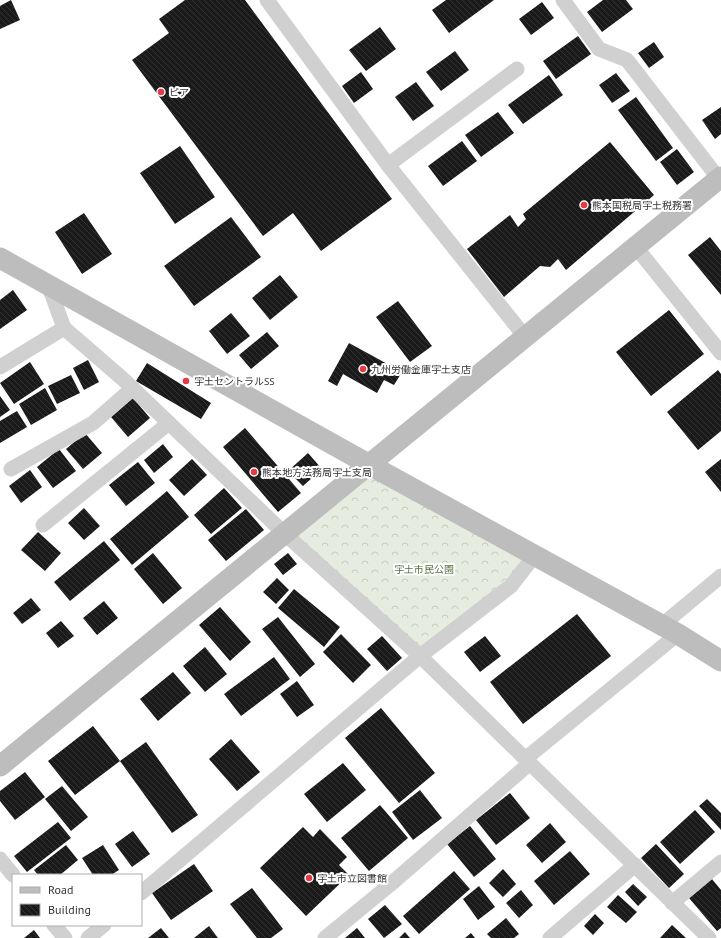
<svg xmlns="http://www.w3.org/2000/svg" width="721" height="938" viewBox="0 0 721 938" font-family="'PT Sans','Noto Sans JP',sans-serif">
<defs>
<pattern id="forest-crowns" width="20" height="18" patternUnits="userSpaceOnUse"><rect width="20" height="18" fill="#e6ecdf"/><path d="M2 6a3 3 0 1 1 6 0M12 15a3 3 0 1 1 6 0" fill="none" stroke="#c6cbc0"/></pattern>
<pattern id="building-back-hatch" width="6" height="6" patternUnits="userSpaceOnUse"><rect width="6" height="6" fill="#1a1a1a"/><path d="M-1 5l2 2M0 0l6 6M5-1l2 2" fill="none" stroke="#333"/></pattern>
</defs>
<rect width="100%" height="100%" fill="#fff"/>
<path fill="url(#forest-crowns)" d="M368 464 535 555 420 656 285 534Z"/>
<path fill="url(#building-back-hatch)" d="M11 0 20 20 0 29V6Z
M185 0H245L392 199 321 251 293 213 263 236 132 60 169 33 159 19Z
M446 0H494L449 33 432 10Z
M603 0H626L633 9 602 32 587 12Z
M542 2 554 18 531 35 519 19Z
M380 27 396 49 366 71 349 50Z
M578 36 591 54 556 79 543 61Z
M654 42 664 57 649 68 638 53Z
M455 51 469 70 441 91 426 72Z
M361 72 373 89 354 103 342 86Z
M616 73 630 91 612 103 599 85Z
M549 75 563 95 523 124 508 105Z
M416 82 434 106 413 121 395 97Z
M636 97 673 148 656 161 618 110Z
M721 107V134L715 139 702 120Z
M498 112 514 133 481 157 465 135Z
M462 141 477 161 443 186 428 166Z
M610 142 654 195 566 270 558 259 550 267 540 266 504 297 467 249 510 215 518 227 526 219 523 214Z
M180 146 215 197 175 224 140 173Z
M677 149 694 172 677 185 660 162Z
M84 213 112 254 82 274 55 232Z
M231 217 261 257 194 306 164 266Z
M710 237 721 251V295L688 255Z
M280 275 298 297 270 320 252 298Z
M13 290 27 310 0 329V300Z
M398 301 432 346 410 362 376 317Z
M669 310 704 354 651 396 616 352Z
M231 313 250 336 227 354 209 331Z
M267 332 279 346 251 369 239 355Z
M349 343 402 372 394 385 384 380 377 393 343 374 337 386 328 381Z
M88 360 99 382 84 390 73 368Z
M30 362 44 384 14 404 0 383Z
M147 363 211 403 201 419 136 381Z
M718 370 721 374V431L698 450 667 412Z
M71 375 80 393 57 404 48 386Z
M45 388 57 410 31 425 19 404Z
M0 396 10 410 0 417Z
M133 398 150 418 128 437 111 417Z
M17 411 27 427 0 443V421Z
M245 428 301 493 278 512 223 447Z
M85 433 102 453 83 469 66 449Z
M163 444 173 457 154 473 144 460Z
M59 449 76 471 53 488 37 467Z
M308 453 322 469 303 486 288 471Z
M192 459 207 475 184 496 169 480Z
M721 459V492L705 472Z
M138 462 155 483 126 506 109 485Z
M30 470 42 487 21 503 9 486Z
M224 488 242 508 211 534 194 515Z
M167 491 189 517 132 565 110 539Z
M84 508 100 526 84 540 68 523Z
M246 509 264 530 226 561 208 540Z
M38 532 61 553 45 571 21 550Z
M104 541 120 560 70 601 54 582Z
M153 553 182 588 163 604 134 569Z
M288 553 297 564 283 575 274 564Z
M277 578 289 590 276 604 263 592Z
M294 589 340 627 324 647 278 608Z
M31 598 41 610 22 624 13 613Z
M104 601 118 618 97 635 83 618Z
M220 607 251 642 230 661 199 625Z
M577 614 611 656 523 724 490 682Z
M278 617 315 664 300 677 262 629Z
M61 621 74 636 58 648 46 633Z
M341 634 371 665 353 683 323 652Z
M382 636 402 658 387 671 367 649Z
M485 636 501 656 480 672 464 652Z
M205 647 227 674 205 692 183 666Z
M274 657 290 679 241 716 224 694Z
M173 672 191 693 158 721 140 699Z
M297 681 314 705 297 717 280 694Z
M381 708 435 773 399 803 345 738Z
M93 726 120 761 75 795 48 761Z
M231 739 260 772 237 791 209 759Z
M146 742 198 815 172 833 120 761Z
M343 763 366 790 327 822 304 794Z
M25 772 45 797 15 820 0 801V791Z
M62 786 88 817 71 831 45 799Z
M420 790 442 818 413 840 392 812Z
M510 793 530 818 496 845 476 820Z
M707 799 721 813V830L699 806Z
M380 805 408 838 369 871 341 838Z
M695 810 715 832 680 864 660 842Z
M58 822 71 838 27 872 14 856Z
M550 823 566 842 542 863 526 845Z
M470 826 496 859 474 877 447 844Z
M303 827 313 837 320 829 347 857 339 865 349 875 306 916 260 868Z
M133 831 150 854 132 867 115 844Z
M656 844 684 874 669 888 641 858Z
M66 845 78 860 60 875H38L34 870Z
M103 845 119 870 111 875H93L82 858Z
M570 851 590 874 554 905 534 881Z
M194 864 213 891 171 920 152 893Z
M503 869 516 884 503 897 489 883Z
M454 871 470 889 419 934 403 916Z
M712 879 721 890V928L717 931 689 898Z
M633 884 647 897 638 906 625 892Z
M479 886 495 907 478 920 463 899Z
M252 888 283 929 271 938H257L230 904Z
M521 890 533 905 519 918 506 903Z
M618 895 637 912 626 923 607 907Z
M385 905 402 924 384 938 368 919Z
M595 914 604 923 593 935 584 926Z
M506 918 519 934 514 938H491L487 934Z
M672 925 686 938H660Z
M209 926 218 938H194Z
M161 928 169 938H148Z
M357 928 365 938H345Z
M34 930 40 938H24Z
M405 932 410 938H399Z
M471 933 475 938H465Z"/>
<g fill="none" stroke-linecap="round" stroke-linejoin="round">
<path stroke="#d0d0d0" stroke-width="15" d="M267 0 388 165 526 338
M563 0 599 49 627 60 719 179
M388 165 517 69
M635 246 721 353
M48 284 64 328 124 380 285 534 420 656 709 938
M0 367 64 328
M11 469 93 423 133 388
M43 525 169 423
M662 625 721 576
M525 759 678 634
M0 859 13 875
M141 893 420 656 511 586 535 555
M672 903 721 862
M54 925 65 938
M88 938 104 925
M325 938 392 883 530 763
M550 938 635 865"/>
<path stroke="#bdbdbd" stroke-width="21" d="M0 258 368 464 678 634 721 661
M0 766 721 177"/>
</g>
<g fill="#e63946" stroke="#fff" stroke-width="1.5">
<circle cx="161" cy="92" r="4"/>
<circle cx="584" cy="205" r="4"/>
<circle cx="363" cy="369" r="4"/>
<circle cx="186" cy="381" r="4"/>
<circle cx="254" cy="472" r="4"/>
<circle cx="309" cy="878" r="4"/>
</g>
<g text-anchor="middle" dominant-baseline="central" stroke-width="4" stroke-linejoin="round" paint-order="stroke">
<g font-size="10" fill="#333" stroke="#fff" text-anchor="start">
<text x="169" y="92">ピア</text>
<text x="592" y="205">熊本国税局宇土税務署</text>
<text x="371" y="369">九州労働金庫宇土支店</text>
<text x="194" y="381">宇土セントラルSS</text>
<text x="262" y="472">熊本地方法務局宇土支局</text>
<text x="317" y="878">宇土市立図書館</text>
</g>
<g font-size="10" fill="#56703f" stroke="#fff">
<text x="424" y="569">宇土市民公園</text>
</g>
</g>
<rect x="12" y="874" width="130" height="52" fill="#ffffff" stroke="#adadad"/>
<rect x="20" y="887" width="20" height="6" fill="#bdbdbd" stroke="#adadad"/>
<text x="48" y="894" font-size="12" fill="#333333">Road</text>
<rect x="20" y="904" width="20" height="12" fill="url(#building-back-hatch)" stroke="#adadad"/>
<text x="48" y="914" font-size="12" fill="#333333">Building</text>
</svg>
